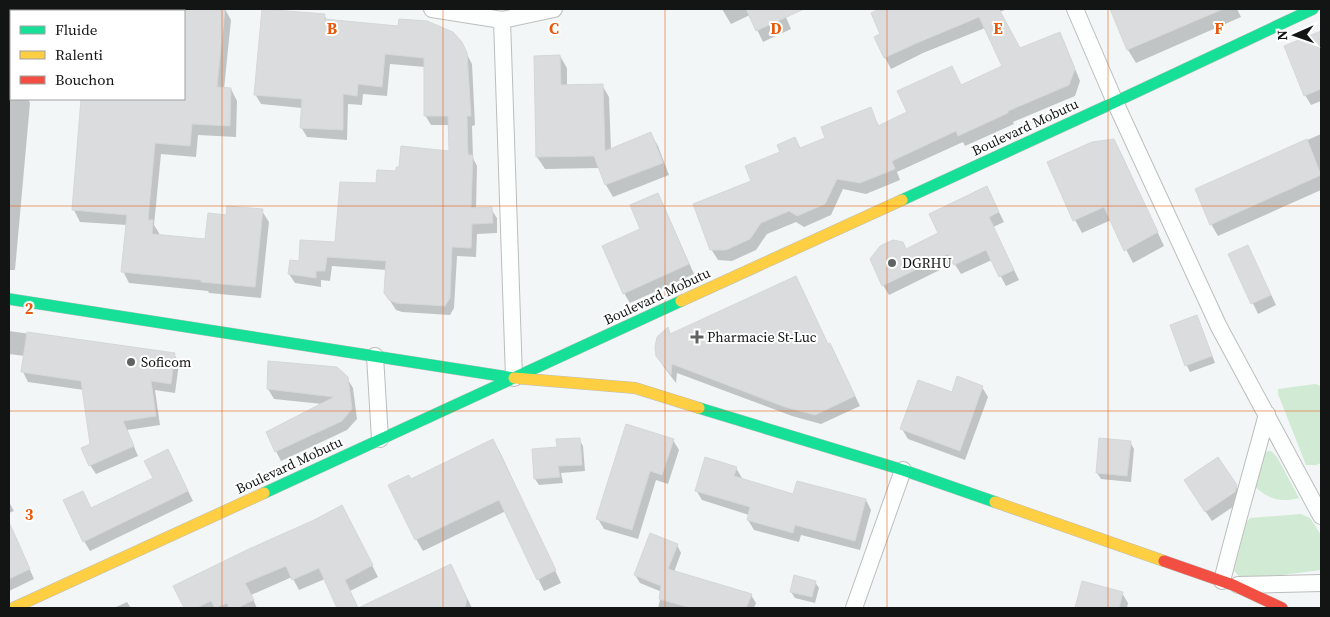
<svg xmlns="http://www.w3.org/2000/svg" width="1330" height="617" viewBox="0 0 1330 617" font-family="'Source Serif 4',serif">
<rect width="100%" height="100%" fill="#f2f6f6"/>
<path fill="#d0ead3" d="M1315 384 1321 386V463L1316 465H1306L1278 394V389Z
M1268 451H1271L1277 457 1299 498C1279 503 1268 499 1253 485L1263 455Z
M1301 514 1310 518 1321 535V570L1265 577H1240L1234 571 1246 523 1250 518Z"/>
<path fill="#0003" d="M46 9H225L231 20 224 89H231L237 101 236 137 198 135 196 157 161 154 154 225 159 233V236L206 241 262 211 269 222 261 298 209 293 208 291 129 283 123 271 127 225 80 222 74 210 82 99H184V11H46Z
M722 9H797L785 15 791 29 763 42 750 15 731 24Z
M882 9H1007L1000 12 1020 50 1059 33 1065 44 1080 81 1075 96 1013 122 1014 124 965 146 963 142 897 172 900 180 866 194 843 189 831 215 804 227 796 222 767 234 756 250 732 261 718 260 711 249 752 182 795 139 801 149 827 138 870 109 879 126 909 112 952 67 962 87 1004 67 985 28 923 53 891 69 875 38 882 34 872 13Z
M1111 9H1237L1241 17 1136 63 1128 50Z
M324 15 327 20 461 43 472 64 475 125 472 126 473 158 477 166 476 209H491L497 218V233L477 234 476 257 457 256 454 308 450 315 402 312 396 310 385 293 387 270 332 266 330 281 321 280V287L295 283 289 274 300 263 336 243 377 185 397 172 450 152V125H431L425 115V67L390 64 387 96 363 94 362 105 348 104 347 140 307 137 301 127 302 108 261 104 255 94Z
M1321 32V101L1311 105 1305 95 1285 47Z
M560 56 567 68V86L602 85 609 97 611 150 651 134 658 146 669 175 613 197 606 185 600 168 545 169 537 157Z
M9 91H11V99H28L30 103 15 270H9Z
M1321 134V190L1218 236 1211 224 1196 189Z
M1113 140 1121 153 1164 246 1133 263 1111 220 1082 233 1075 220Z
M658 194 663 204 694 274 630 303 624 293 641 229Z
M992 198 1004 222 993 227 1019 280 1006 286 992 260 961 274 954 263 889 295 883 285 907 250 940 233Z
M1230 255 1253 257 1276 305 1258 314Z
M796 277 828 345 830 344 835 354 860 406 821 424 792 416 677 373 676 383 663 366 657 355 668 329 671 335Z
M1196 316 1200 323 1215 363 1190 372 1187 366 1171 326Z
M9 331 174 354 179 363 175 393 155 390 160 425 127 430 138 456 96 474 90 465 92 445 84 390 28 382 23 372 25 356 9 354Z
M347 378 353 388 357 419 347 430 281 461 276 451 322 404 274 399 268 389Z
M982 387 988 397 965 460 908 439 902 429 952 394Z
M579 439 583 446 585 471 561 473 563 483 539 485 535 479 558 448Z
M673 440 679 450 668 484 656 480 638 539 604 529 598 519Z
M493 441 500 452 561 583 544 591 506 511 423 551 416 539 411 480Z
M1130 442 1134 449 1131 482 1101 479 1097 473Z
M173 460 193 501 90 551 84 541 91 509 154 479Z
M736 468 742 478 741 480 794 495 866 500 871 510 860 550 801 535 799 542 754 530 748 520 749 515 702 500 696 490Z
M1236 486 1242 496 1240 502 1212 521 1191 490Z
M9 502 14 511 9 513Z
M348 518 378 577 350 591 358 608H336L338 607 325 579 299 590 292 577 251 595 257 608H186L175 587Z
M9 522 34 579 9 591Z
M677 545 681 553 674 572 751 595 756 603 754 608H658L662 592 640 583 635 575Z
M451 566 472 608H361Z
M815 582 819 588 815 603 795 598 791 592Z
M1083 582 1122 593 1128 603 1127 608H1076Z
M127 602 131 608H114Z"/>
<path fill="#dadcdd" stroke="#d5d8d8" d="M184 9H225L217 87 231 88 230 126 192 124 190 146 155 143 148 220H153L152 234 205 239 208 213 226 215 227 206 263 209 255 287 201 282V280L121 272 127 215 72 210 81 99H184Z
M262 9 325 14 324 19 398 26 399 19 427 21 453 32 462 42 467 53 471 116H467L468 155H473L471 208 492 207 493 223 472 224 471 248 452 247 450 298 445 306 396 303 389 300 384 293 386 261 327 257 325 271H316V278L288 274 290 260 299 261 300 240 335 242 340 182 376 183 377 170 396 171V167H399L401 146 449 151 448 116H424V58L385 54 382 87 358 84 357 96 343 94V130L300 128 302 99 254 95Z
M746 9H804L756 31Z
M879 9H999L1020 48 1060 32 1075 69 1069 85 1008 111V113L958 136 956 131 892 161 895 169 860 183 837 179 825 204 797 216 789 211 761 223 750 239 726 250H710L693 204 751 181 745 166 780 152 777 145 795 137 800 148 825 138 821 127 871 107 878 126 907 112 897 91 952 66 961 85 1002 66 979 17 917 43 884 58 874 37 880 34 871 13Z
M1110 9H1223L1127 50Z
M1321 31V89L1304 96 1284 46Z
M560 55 561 85 603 84 605 151 651 132 663 163 605 185 594 156 536 157 534 56Z
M1114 139 1158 232 1124 251 1104 207 1073 221 1047 162 1092 142Z
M1307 139 1321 175 1210 225 1195 189Z
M987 186 999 212 989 217 1014 270 999 277 986 250 954 265 948 254 882 286 870 259 880 246 893 240 903 242 906 249 938 233 929 214Z
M658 193 689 264 623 294 602 246 640 229 630 205Z
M1248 245 1271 295 1251 304 1228 254Z
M796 276 828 344 830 343 855 396 815 415 785 407 672 364 671 375 656 356 655 347 657 337 668 327 670 334Z
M1197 315 1212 356 1185 366 1170 325Z
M27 332 175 353 171 384 151 381 156 416 123 421 134 446 89 466 81 448 90 444 81 381 21 372Z
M268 361 337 367 348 377 352 409 342 421 275 452 266 432 334 397 267 389Z
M957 376 983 386 960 451 900 429 918 380 952 392Z
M626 424 674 439 662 475 650 471 632 530 596 519Z
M580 438 582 465 558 466 560 477 534 479 532 449 557 447 556 439Z
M1099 438 1131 441 1127 476 1096 473Z
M493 439 556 570 537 580 499 500 415 540 388 485 409 475 411 479Z
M168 449 188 491 83 542 63 500 83 491 91 508 153 478 144 461Z
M705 457 737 467 734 476 793 494 797 481 866 499 855 541 795 525 793 533 747 520 750 507 695 491Z
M1218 457 1237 485 1235 492 1205 512 1184 480Z
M342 505 373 565 345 580 358 608H337L319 568 292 580 286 566 245 583 254 600 237 608H229L227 603 215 608 211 601 196 608H184L173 586 249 549 314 520Z
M9 522 30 569 9 579Z
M650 533 678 544 668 569 752 594 746 608H691L659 599 661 586 634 575Z
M451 564 467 599 465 608H358Z
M794 575 816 581 812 597 790 592Z
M1082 581 1123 592 1119 608H1075Z"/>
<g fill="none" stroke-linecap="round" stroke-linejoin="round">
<defs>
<path id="street" d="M432 9 502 20
M1075 9 1115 102 1219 327 1321 516
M375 356 380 439
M514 378 502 20 554 9
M1222 581C1236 525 1252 470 1267 414
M1238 585 1321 583
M854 608 903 470"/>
<path id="fast" d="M902 200 1115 102 1313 9
M9 299 514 378
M699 408 903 470 995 502
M264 493 681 301"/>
<path id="slow" d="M681 301 902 200
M514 378 635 388 699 408
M995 502 1164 561
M13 608 264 493"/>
<path id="jam" d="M1164 561 1233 585 1282 608"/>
</defs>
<use href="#street" stroke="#bcbebe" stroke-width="18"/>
<use href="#fast" stroke="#bcbebe" stroke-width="12"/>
<use href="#slow" stroke="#bcbebe" stroke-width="12"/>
<use href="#jam" stroke="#bcbebe" stroke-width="12"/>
<use href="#street" stroke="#fdfefe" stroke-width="16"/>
<use href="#fast" stroke="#16e098" stroke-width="11"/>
<use href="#slow" stroke="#ffcf43" stroke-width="11"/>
<use href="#jam" stroke="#f24e42" stroke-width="11"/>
</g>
<path fill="none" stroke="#e8590c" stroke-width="1" stroke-opacity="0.55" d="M222 9V608M443 9V608M665 9V608M887 9V608M1108 9V608M9 206H1321M9 411H1321"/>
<g fill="#616363" stroke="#fff" stroke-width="2">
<circle cx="892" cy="263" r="5"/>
<path d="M694.5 329.5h5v5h5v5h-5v5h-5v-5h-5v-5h5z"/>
<circle cx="131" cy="362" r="5"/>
</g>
<g text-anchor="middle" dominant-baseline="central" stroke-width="4" stroke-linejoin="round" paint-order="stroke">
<g font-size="14" fill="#131414" stroke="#fff">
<text transform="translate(1025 127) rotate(-25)">Boulevard Mobutu</text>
<text transform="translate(657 296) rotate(-25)">Boulevard Mobutu</text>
<text transform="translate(289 465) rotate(-25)">Boulevard Mobutu</text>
</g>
<g font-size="14" fill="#131414" stroke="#fff" text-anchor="start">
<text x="902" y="263">DGRHU</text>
<text x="707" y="337">Pharmacie St-Luc</text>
<text x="141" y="362">Soficom</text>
</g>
</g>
<g font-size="16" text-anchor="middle" font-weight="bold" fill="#e8590c" stroke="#fff" stroke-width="4" stroke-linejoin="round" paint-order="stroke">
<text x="332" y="34">B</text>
<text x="554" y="34">C</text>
<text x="776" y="34">D</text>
<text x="998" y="34">E</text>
<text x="1219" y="34">F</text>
<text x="29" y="314">2</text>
<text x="29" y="520">3</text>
</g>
<rect width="1330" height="617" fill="none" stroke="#131414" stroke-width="20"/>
<rect x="10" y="10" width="175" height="90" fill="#ffffff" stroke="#a1a1a1"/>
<rect x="20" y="26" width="25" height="8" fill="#16e098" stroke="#a1a1a1"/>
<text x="55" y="35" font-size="15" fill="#131414">Fluide</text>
<rect x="20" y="51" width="25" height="8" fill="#ffcf43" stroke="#a1a1a1"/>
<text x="55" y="60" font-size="15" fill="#131414">Ralenti</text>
<rect x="20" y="76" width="25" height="8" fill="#f24e42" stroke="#a1a1a1"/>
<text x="55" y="85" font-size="15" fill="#131414">Bouchon</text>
<g transform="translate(1295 35) rotate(268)" stroke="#ffffff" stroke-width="4" paint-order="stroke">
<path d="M0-4L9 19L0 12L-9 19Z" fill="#131414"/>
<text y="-8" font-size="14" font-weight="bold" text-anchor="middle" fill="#131414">N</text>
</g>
</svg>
